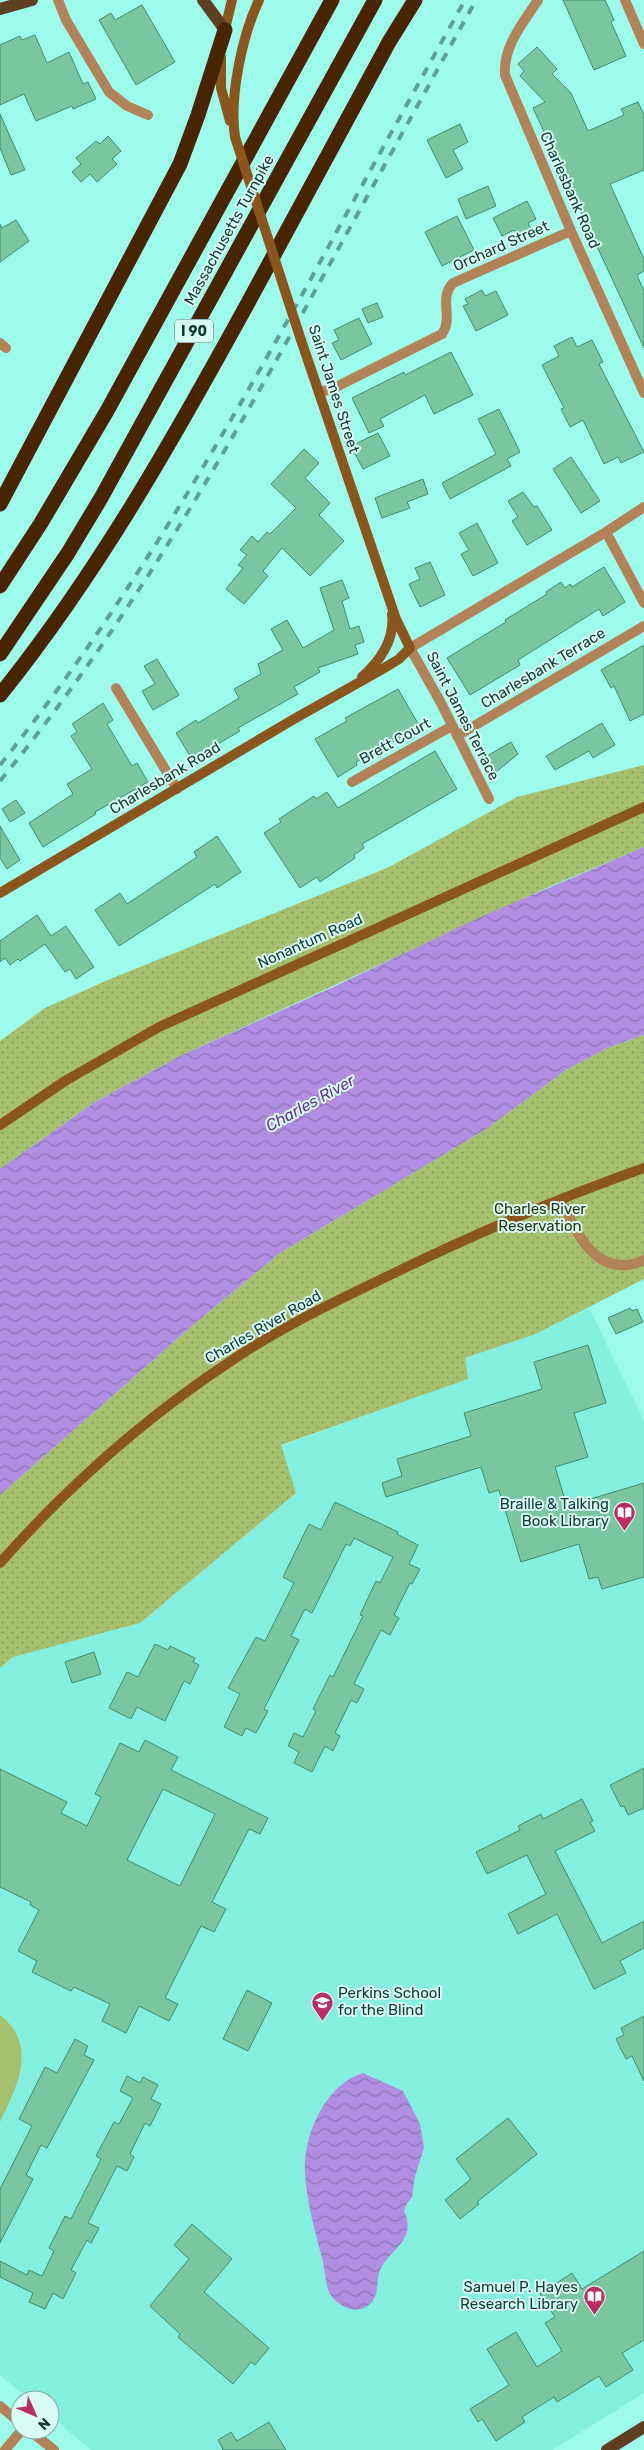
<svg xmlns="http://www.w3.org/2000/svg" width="644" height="2450" viewBox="0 0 644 2450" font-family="Rubik,sans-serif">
<defs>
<pattern id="park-dots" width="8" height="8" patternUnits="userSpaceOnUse" patternTransform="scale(1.25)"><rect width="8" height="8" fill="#a7c06f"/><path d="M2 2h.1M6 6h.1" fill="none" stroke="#879d5c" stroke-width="1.8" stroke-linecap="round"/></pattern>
<pattern id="water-waves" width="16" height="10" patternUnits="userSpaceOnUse" patternTransform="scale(1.25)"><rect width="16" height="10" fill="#b18ee1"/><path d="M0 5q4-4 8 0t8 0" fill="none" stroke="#8f75b7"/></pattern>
</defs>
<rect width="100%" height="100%" fill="#9cfbeb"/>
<path fill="#85efdf" d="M589 1308 644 1421V2393L552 2450H91L50 2416V2400H30L0 2375V1668L13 1657 140 1623 296 1493 281 1446 467 1379 465 1358 536 1334Z"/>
<path fill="url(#park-dots)" d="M644 765V847L553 885 180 1056 95 1102 0 1169V1041L45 1008 110 979 387 868 517 797Z
M644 1035V1279L536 1334 465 1358 468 1379 281 1445 296 1493 140 1623 13 1657 0 1668V1495L194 1324 280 1253 486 1129 566 1070 609 1047Z"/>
<path fill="#a7c06f" d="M0 2015C39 2046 17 2086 0 2122Z"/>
<path fill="url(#water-waves)" d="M644 847V1035L609 1047 566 1070 486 1129 280 1253 194 1324 0 1495V1169L95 1102 180 1056 331 988 485 915Z
M363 2073 403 2091 420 2124 424 2148 415 2176 412 2197 406 2205 404 2211C416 2238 396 2245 382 2266 374 2278 382 2298 366 2307 355 2313 340 2307 332 2297 324 2286 326 2271 322 2258 315 2231 306 2200 305 2172 303 2134 326 2084 363 2073Z"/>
<path fill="#79c6a1" stroke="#408d6c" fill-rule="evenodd" d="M563 0H605L614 20 611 22 626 56 594 70Z
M142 5 175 62 136 85 99 20 111 13 115 20Z
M35 35 47 63 69 52 83 84 88 82 96 99 73 109 72 106 36 121 24 94 0 105V45L20 36 22 40Z
M537 47 557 69 552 74 571 93 588 131 624 115 621 109 638 102 644 115V170L610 184 644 259V271L637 275 644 291V348L533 108 545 102 520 76 524 71 518 64Z
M0 114 25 170 11 175 0 148Z
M460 124 468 142 453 150 463 169 446 178 427 140Z
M108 136 121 151 112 159 117 164 97 182 90 174 81 182 72 172 81 164 76 158 96 141 100 144Z
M488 186 496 206 466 219 458 199Z
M527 201 536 219 528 223 531 229 517 236 514 230 502 236 493 218Z
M457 216 474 250 442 266 425 232Z
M16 220 29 241 0 262V224L2 228Z
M482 290 485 296 496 291 508 315 476 331 463 306 468 304 465 299Z
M377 303 383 317 368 323 362 309Z
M359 318 372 344 341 360 332 343 339 340 334 330Z
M572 337 577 347 592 340 603 362 599 364 644 452 621 463 618 457 604 464 583 420 570 427 561 409 564 408 542 365 559 356 554 346Z
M451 352 473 395 434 414 425 395 380 419 384 426 369 433 352 398 404 372 405 375Z
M499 409 520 452 507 459 511 466 450 499 442 483 496 454 478 419Z
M378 433 390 456 363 469 351 446Z
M304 449 319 463 305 478 330 503 319 515 344 541 310 576 282 548 263 571 268 576 244 604 226 589 243 568 238 565 247 555 240 550 252 536 258 542 267 532 270 534 296 508 271 484Z
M571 457 600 501 581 513 553 469Z
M423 479 428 494 407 502 410 508 382 518 375 498Z
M523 492 534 507 537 506 552 530 527 545 512 521 518 517 508 501Z
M477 523 498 563 473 576 461 554 469 550 459 533Z
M430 562 445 595 420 607 409 584 420 579 415 568Z
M604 567 625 602 603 616 599 609 518 660 520 665 470 695 447 658 506 622 505 620 547 594 546 592 561 582 565 588 570 584 572 587Z
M342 580 349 598 342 601 350 629 359 626 364 642 355 645 358 654 318 668 320 672 294 687 298 694 238 728 240 731 192 759 176 733 196 720 198 723 239 698 234 689 261 674 258 664 283 650 271 629 287 620 303 648 334 630 320 588Z
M644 645V714L630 721 614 686 611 688 601 670Z
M157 659 179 695 153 710 142 691 155 684 144 666Z
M398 689 420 727 356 762 357 765 338 777 315 739 347 721 345 718Z
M103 703 113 720 107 724 132 766 137 763 148 782 95 812 96 814 43 847 29 823 73 794 67 784 92 769 71 736 77 732 72 724Z
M602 723 615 745 593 758 589 751 555 770 546 756Z
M511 742 518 754 496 772 487 756Z
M435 751 457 789 362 844 364 848 354 855 355 858 320 882 317 877 300 888 264 833 281 822 279 819 314 796 316 799 327 792 338 808Z
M16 800 25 813 10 822 2 809Z
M0 826 20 860 7 869 0 858Z
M217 836 241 872 217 888 215 884 119 946 95 910 120 893 127 904 197 857 194 852Z
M37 915 51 936 66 926 94 967 76 979 70 969 65 972 45 944 20 961 18 959 10 965 5 958 0 962V941Z
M630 1308 632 1311 637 1309 643 1322 616 1334 608 1318Z
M588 1345 606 1403 574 1413 588 1457 555 1467 567 1506 644 1483V1577L602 1589 598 1577 589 1579 579 1544 521 1562 499 1490 489 1493 481 1467 386 1497 382 1483 402 1476 397 1459 471 1436 464 1413 542 1389 534 1362Z
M335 1502 398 1532 397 1534 418 1545 409 1564 420 1569 412 1584 410 1583 394 1615 399 1618 390 1635 381 1630 354 1684 364 1689 357 1703 351 1700 335 1733 340 1736 333 1751 325 1746 312 1772 294 1763 299 1752 288 1746 294 1733 303 1737 316 1711 313 1709 330 1675 333 1677 363 1616 360 1615 376 1581 380 1583 393 1557 354 1538 350 1546 346 1544 312 1613 305 1609 291 1636 299 1640 264 1709 268 1711 256 1733 246 1728 242 1736 224 1727 240 1694 228 1688 256 1637 265 1641 294 1583 283 1577 309 1524 321 1530Z
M155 1644 168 1650 170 1646 195 1658 193 1662 199 1665 190 1684 184 1681 165 1721 137 1707 131 1719 109 1708 127 1672 138 1677Z
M94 1652 101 1674 72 1683 65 1662Z
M145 1740 178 1757 171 1770 268 1818 260 1834 249 1829 212 1902 226 1909 214 1932 201 1926 165 1998 178 2004 169 2021 139 2006 126 2033 102 2021 110 2004 74 1987 71 1991 32 1972 37 1961 18 1951 39 1910 30 1905 31 1902 0 1887V1769L67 1802 61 1813 87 1826 101 1797 95 1794 120 1743 139 1752ZM163 1789 215 1814 180 1886 127 1860Z
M644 1768V1808L628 1815 624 1806 621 1807 610 1785Z
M582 1799 593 1821 590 1822 595 1831 555 1851 602 1943 644 1921V1948L620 1961 626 1973 594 1989 557 1914 518 1934 508 1914 546 1894 527 1855 487 1874 476 1852 520 1830 518 1826 541 1814 543 1819Z
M247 1990 272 2003 248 2051 223 2039Z
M644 2016V2081L632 2056 626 2059 616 2039 624 2035 621 2028Z
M75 2039 88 2046 84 2055 94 2060 47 2148 41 2145 26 2175 33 2179 0 2243V2189L32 2126 19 2119 45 2067 57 2073Z
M127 2076 140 2083 143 2077 158 2085 151 2099 161 2104 150 2126 145 2123 130 2154 134 2157 127 2171 117 2166 88 2223 99 2228 91 2243 87 2240 71 2270 76 2273 63 2299 53 2293 45 2309 29 2302 33 2293 0 2277V2261L27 2275 29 2270 42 2276 54 2251 49 2248 65 2216 71 2219 101 2159 96 2156 114 2122 119 2124 133 2098 120 2091Z
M508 2118 537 2154 477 2202 479 2204 460 2219 445 2200 471 2179 456 2159Z
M192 2224 232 2259 204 2292 269 2348 255 2365 251 2362 233 2384 178 2337 180 2334 150 2306 189 2259 174 2245Z
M644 2251V2340L622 2353 633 2370 606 2387 599 2376 557 2402 554 2397 522 2417 525 2422 496 2441 482 2419 478 2422 470 2409 509 2385 487 2349 516 2332 537 2367 562 2351 545 2323 555 2317 540 2294 572 2273 582 2289Z
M269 2422 286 2450H222L223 2449 218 2440 231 2432 237 2441Z"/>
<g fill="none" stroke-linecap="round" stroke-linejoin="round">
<path stroke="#b28358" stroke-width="10" d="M58 0 66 20 109 92 127 106 148 115
M538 0C523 23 503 46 505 75L571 231 644 393
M625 0 644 44
M0 343 6 348
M319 393 338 386 442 334C454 317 438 299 453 283L571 231
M606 532 644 603
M116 688 177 789
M457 736 644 626
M352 782 452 726
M489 799 441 703 410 648 606 532 644 507
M561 1199C576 1234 598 1281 644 1260
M0 2406 20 2423
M29 2430 54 2450
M5 2450 22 2430"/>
<path stroke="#8b561d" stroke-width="10" d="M224 33 232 0
M221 57V88L230 121
M235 137C229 98 242 36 259 0
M362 677C380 661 395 639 392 614
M0 893 294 719 381 670 399 659 410 648 396 619 301 340
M0 1125 65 1081 159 1027 644 807
M0 1563C68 1486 147 1416 234 1359 282 1327 334 1302 386 1277 470 1236 556 1199 644 1168"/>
<path stroke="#5e3f21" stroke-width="12" d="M203 0 225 30
M0 9 32 0
M607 2450 644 2427"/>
<path stroke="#482500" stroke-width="15" d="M0 504 180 164 198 115 225 30
M0 586 41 523 107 411 332 0
M0 654 68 553 101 498 375 0
M0 695C98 573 174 438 249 301 296 215 342 128 389 42L415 0"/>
<path stroke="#5ba195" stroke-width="4" stroke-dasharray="9 9" stroke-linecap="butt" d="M0 765C120 615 215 451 308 284 360 189 412 95 465 0
M0 781C122 632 218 466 311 298 366 199 421 99 476 0"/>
<path stroke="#8b561d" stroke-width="10" d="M235 137 301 340"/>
</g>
<defs>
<symbol id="library-pin" viewBox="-11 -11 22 30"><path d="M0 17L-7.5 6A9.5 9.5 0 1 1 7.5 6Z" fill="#ba2e64" stroke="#d9fcf5"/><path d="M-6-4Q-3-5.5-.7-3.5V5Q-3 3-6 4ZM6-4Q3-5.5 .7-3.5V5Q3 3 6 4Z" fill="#fff"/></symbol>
<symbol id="school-pin" viewBox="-11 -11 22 30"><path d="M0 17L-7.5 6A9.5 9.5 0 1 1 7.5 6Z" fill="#ba2e64" stroke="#d9fcf5"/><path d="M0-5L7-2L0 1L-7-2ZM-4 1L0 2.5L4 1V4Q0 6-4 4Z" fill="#fff"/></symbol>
</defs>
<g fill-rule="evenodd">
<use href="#library-pin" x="612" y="1500" width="25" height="34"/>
<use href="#school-pin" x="310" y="1990" width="25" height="34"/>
<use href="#library-pin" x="582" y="2284" width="25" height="34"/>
</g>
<g text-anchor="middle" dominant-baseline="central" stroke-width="4" stroke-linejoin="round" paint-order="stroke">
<rect fill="#d9fcf5" stroke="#4d746e" stroke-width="1" x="175" y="319.5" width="38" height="23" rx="4"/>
<g font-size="14" font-weight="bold" fill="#113a34">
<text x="194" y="331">I 90</text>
</g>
<g font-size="15" fill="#113a34" stroke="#d9fcf5">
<text transform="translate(570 190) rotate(66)">Charlesbank Road</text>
<text transform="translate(229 230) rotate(-61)">Massachusetts Turnpike</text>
<text transform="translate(501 246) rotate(-24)">Orchard Street</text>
<text transform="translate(334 389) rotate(72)">Saint James Street</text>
<text transform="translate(543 668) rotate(-31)">Charlesbank Terrace</text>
<text transform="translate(463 716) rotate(63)">Saint James Terrace</text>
<text transform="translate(395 741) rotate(-29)">Brett Court</text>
<text transform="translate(165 778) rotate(-31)">Charlesbank Road</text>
<text transform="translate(310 941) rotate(-24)">Nonantum Road</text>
<text transform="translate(263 1327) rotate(-30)">Charles River Road</text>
</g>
<g font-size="15" fill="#29340d" stroke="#d9fcf5">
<text x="540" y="1209">Charles River<tspan x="540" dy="17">Reservation</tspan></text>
</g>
<g font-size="15" fill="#113a34" stroke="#d9fcf5" text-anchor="end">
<text x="609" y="1504">Braille &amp; Talking<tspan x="609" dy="17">Book Library</tspan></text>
<text x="338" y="1993" text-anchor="start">Perkins School<tspan x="338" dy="17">for the Blind</tspan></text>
<text x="578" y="2287">Samuel P. Hayes<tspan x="578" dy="17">Research Library</tspan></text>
</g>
<g font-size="16" font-style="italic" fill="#623393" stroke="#d9fcf5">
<text transform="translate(310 1103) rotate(-29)">Charles River</text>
</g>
</g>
<g transform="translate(35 2415) rotate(135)"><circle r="24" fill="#d9fcf5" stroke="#89aea8"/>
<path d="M0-4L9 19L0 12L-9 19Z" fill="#ba2e64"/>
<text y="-8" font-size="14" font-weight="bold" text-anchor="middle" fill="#113a34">N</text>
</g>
</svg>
